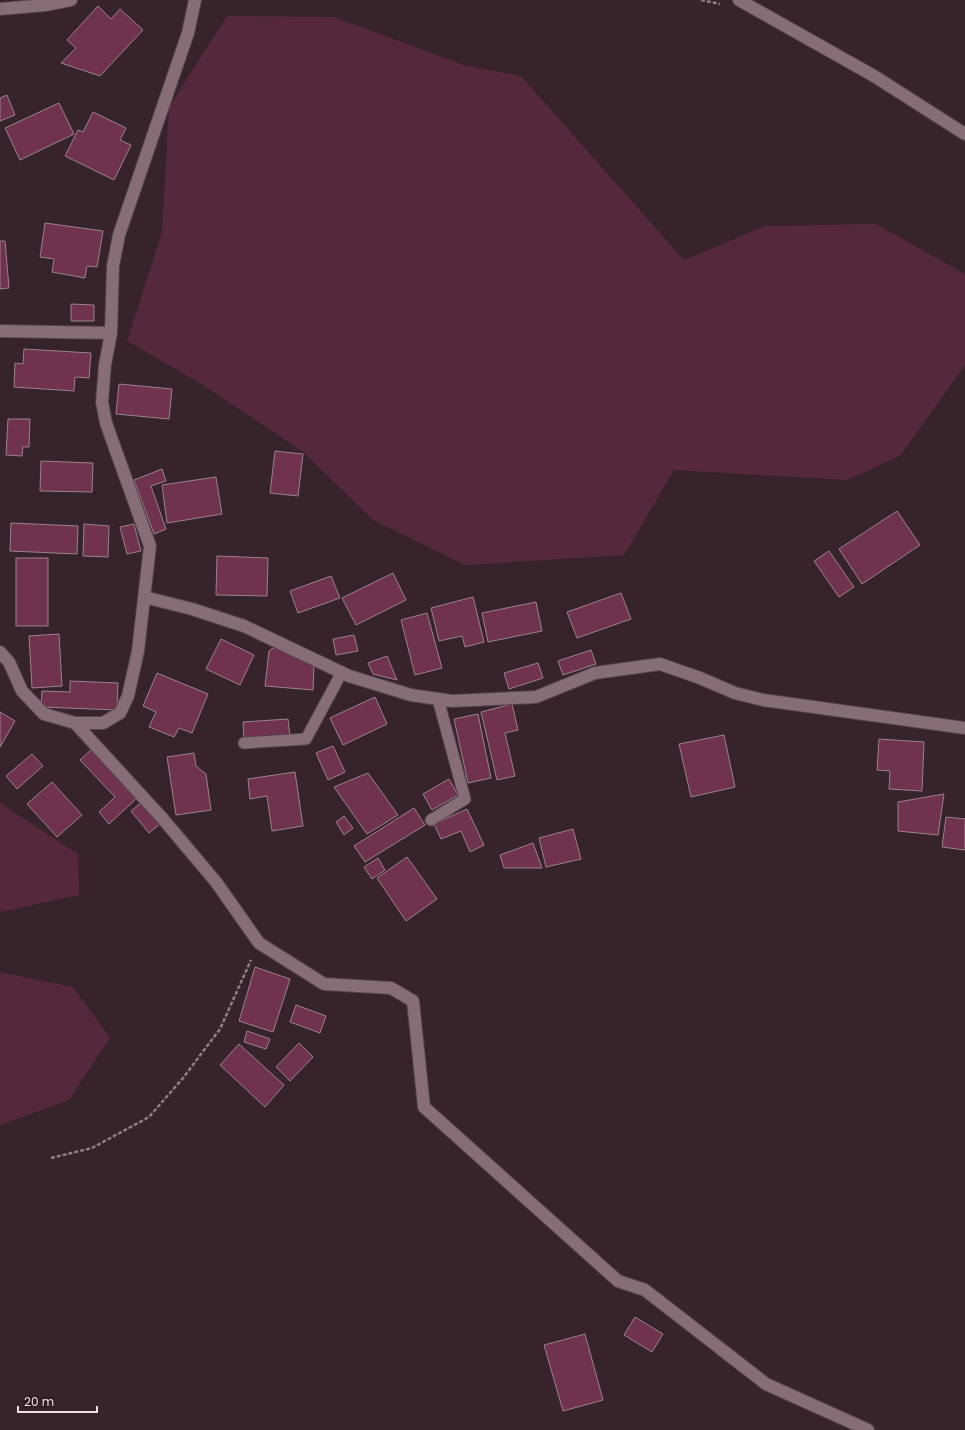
<svg xmlns="http://www.w3.org/2000/svg" width="965" height="1430" viewBox="0 0 965 1430" font-family="Poppins,sans-serif">
<rect width="100%" height="100%" fill="#37232b"/>
<path fill="#56283d" d="M227 16 334 17 464 65 521 76 684 260 765 226 876 224 965 274V365L900 456 847 480 674 470 624 555 465 565 373 520 302 451 198 382 127 341 162 232 169 107Z
M0 803 78 854 79 895 0 912Z
M0 972 73 987 110 1038 69 1100 0 1125Z"/>
<path fill="#70334f" stroke="#9b828c" d="M98 6 111 19 120 9 143 30 100 76 61 63 76 48 67 40Z
M7 95 15 115 0 121V98Z
M59 103 74 134 20 160 5 128Z
M93 112 126 128 120 140 131 145 114 180 65 156 78 130 83 132Z
M45 223 103 231 97 267 87 266 85 278 52 272 54 259 40 257Z
M0 241H5L9 288 0 289Z
M71 304 94 305V321H71Z
M24 349 91 353 89 378 75 377 74 391 14 387 15 363 23 364Z
M119 384 172 389 169 419 116 414Z
M8 419H30L29 447H23L22 456 6 455Z
M275 451 303 454 298 496 270 493Z
M41 461 93 463 92 492 40 491Z
M162 469 166 481 151 486 166 529 154 534 134 480Z
M216 477 222 514 167 523 162 485Z
M897 511 920 545 862 584 839 549Z
M11 523 78 526 77 554 10 551Z
M84 524 109 526 108 557 83 556Z
M134 524 141 551 127 554 120 527Z
M829 551 854 587 839 597 814 561Z
M217 556 268 558 267 596 216 595Z
M16 558H48V626H16Z
M393 573 406 600 356 625 342 598Z
M331 576 340 598 298 613 290 591Z
M621 593 631 619 577 638 567 612Z
M473 597 484 642 465 647 462 636 439 641 431 608Z
M536 602 542 631 488 642 482 613Z
M427 613 442 668 415 675 401 620Z
M59 634 62 686 32 688 29 636Z
M354 635 358 651 336 655 333 639Z
M221 639 254 655 240 685 206 669Z
M276 646 314 665 313 690 265 686 269 651Z
M591 650 596 664 563 675 558 661Z
M387 656 397 680 373 674 368 663Z
M538 663 543 678 509 689 504 673Z
M157 673 208 694 192 733 179 728 174 737 149 727 156 712 143 706Z
M70 681 118 683 117 710 41 707 42 691 70 692Z
M375 697 387 724 343 745 330 718Z
M512 704 518 730 505 733 515 776 497 780 481 712Z
M0 712 15 721 0 747Z
M478 714 491 778 468 783 454 719Z
M288 719 290 736 244 739 243 722Z
M724 735 735 787 691 797 679 744Z
M879 739 924 742 922 791 889 789 890 771 877 770Z
M333 746 345 772 328 780 316 753Z
M92 749 137 798 109 824 99 812 115 797 80 760Z
M194 753 196 766 206 774 211 810 176 815 167 757Z
M32 754 43 766 17 789 6 776Z
M295 772 303 826 272 831 267 796 250 799 248 779Z
M368 773 398 815 367 834 334 787Z
M449 779 458 795 432 810 423 794Z
M52 782 82 815 57 837 27 804Z
M944 794 938 835 898 831V802Z
M142 802 160 824 149 833 131 811Z
M414 808 425 825 365 862 354 846Z
M467 809 484 845 470 852 461 831 441 839 434 824Z
M344 816 353 828 344 835 336 822Z
M946 817 965 819V850L942 847Z
M573 829 581 859 546 867 539 838Z
M533 843 542 868H504L500 855Z
M407 857 437 899 406 921 377 878Z
M378 858 385 870 372 879 364 867Z
M255 967 290 979 273 1032 239 1021Z
M296 1005 326 1016 320 1033 290 1022Z
M247 1031 270 1039 266 1049 244 1042Z
M299 1043 313 1057 290 1081 276 1067Z
M239 1044 284 1085 265 1107 220 1065Z
M635 1317 663 1334 652 1352 624 1335Z
M585 1334 603 1400 563 1411 544 1345Z"/>
<g fill="none" stroke-linecap="round" stroke-linejoin="round">
<defs>
<path id="lane" d="M244 743 306 739 342 672
M431 820 465 799 438 699"/>
<path id="street" d="M739 0 874 76 965 134
M0 9 46 5 71 0
M0 331 111 333
M144 597 192 609 244 626 349 676 411 695 452 701 536 697 595 673 660 664 700 678 735 693 763 700 965 728
M0 652 9 662 22 691 44 714 75 723H103L120 713 128 696 138 651 150 546 106 423 102 402 105 365 111 333 113 266 119 235 188 33 195 0
M75 723 163 819 216 882 259 943 324 984 391 988 413 1001 424 1107 618 1281 645 1290 766 1384 868 1430"/>
</defs>
<use href="#lane" stroke="#54434a" stroke-width="13"/>
<use href="#street" stroke="#54434a" stroke-width="14"/>
<path stroke="#8f7e84" stroke-width="2.5" stroke-dasharray="4 2" stroke-linecap="butt" d="M701 0 720 4
M51 1158 92 1148 149 1117 183 1078 220 1029 251 960"/>
<use href="#lane" stroke="#866d77" stroke-width="11"/>
<use href="#street" stroke="#866d77" stroke-width="12"/>
</g>
<path d="M18 1406v6h79v-6" fill="none" stroke="#efe1e6" stroke-width="2"/>
<text x="24" y="1406" font-size="12" fill="#efe1e6" stroke="#2c1921" stroke-width="3" paint-order="stroke">20 m</text>
</svg>
